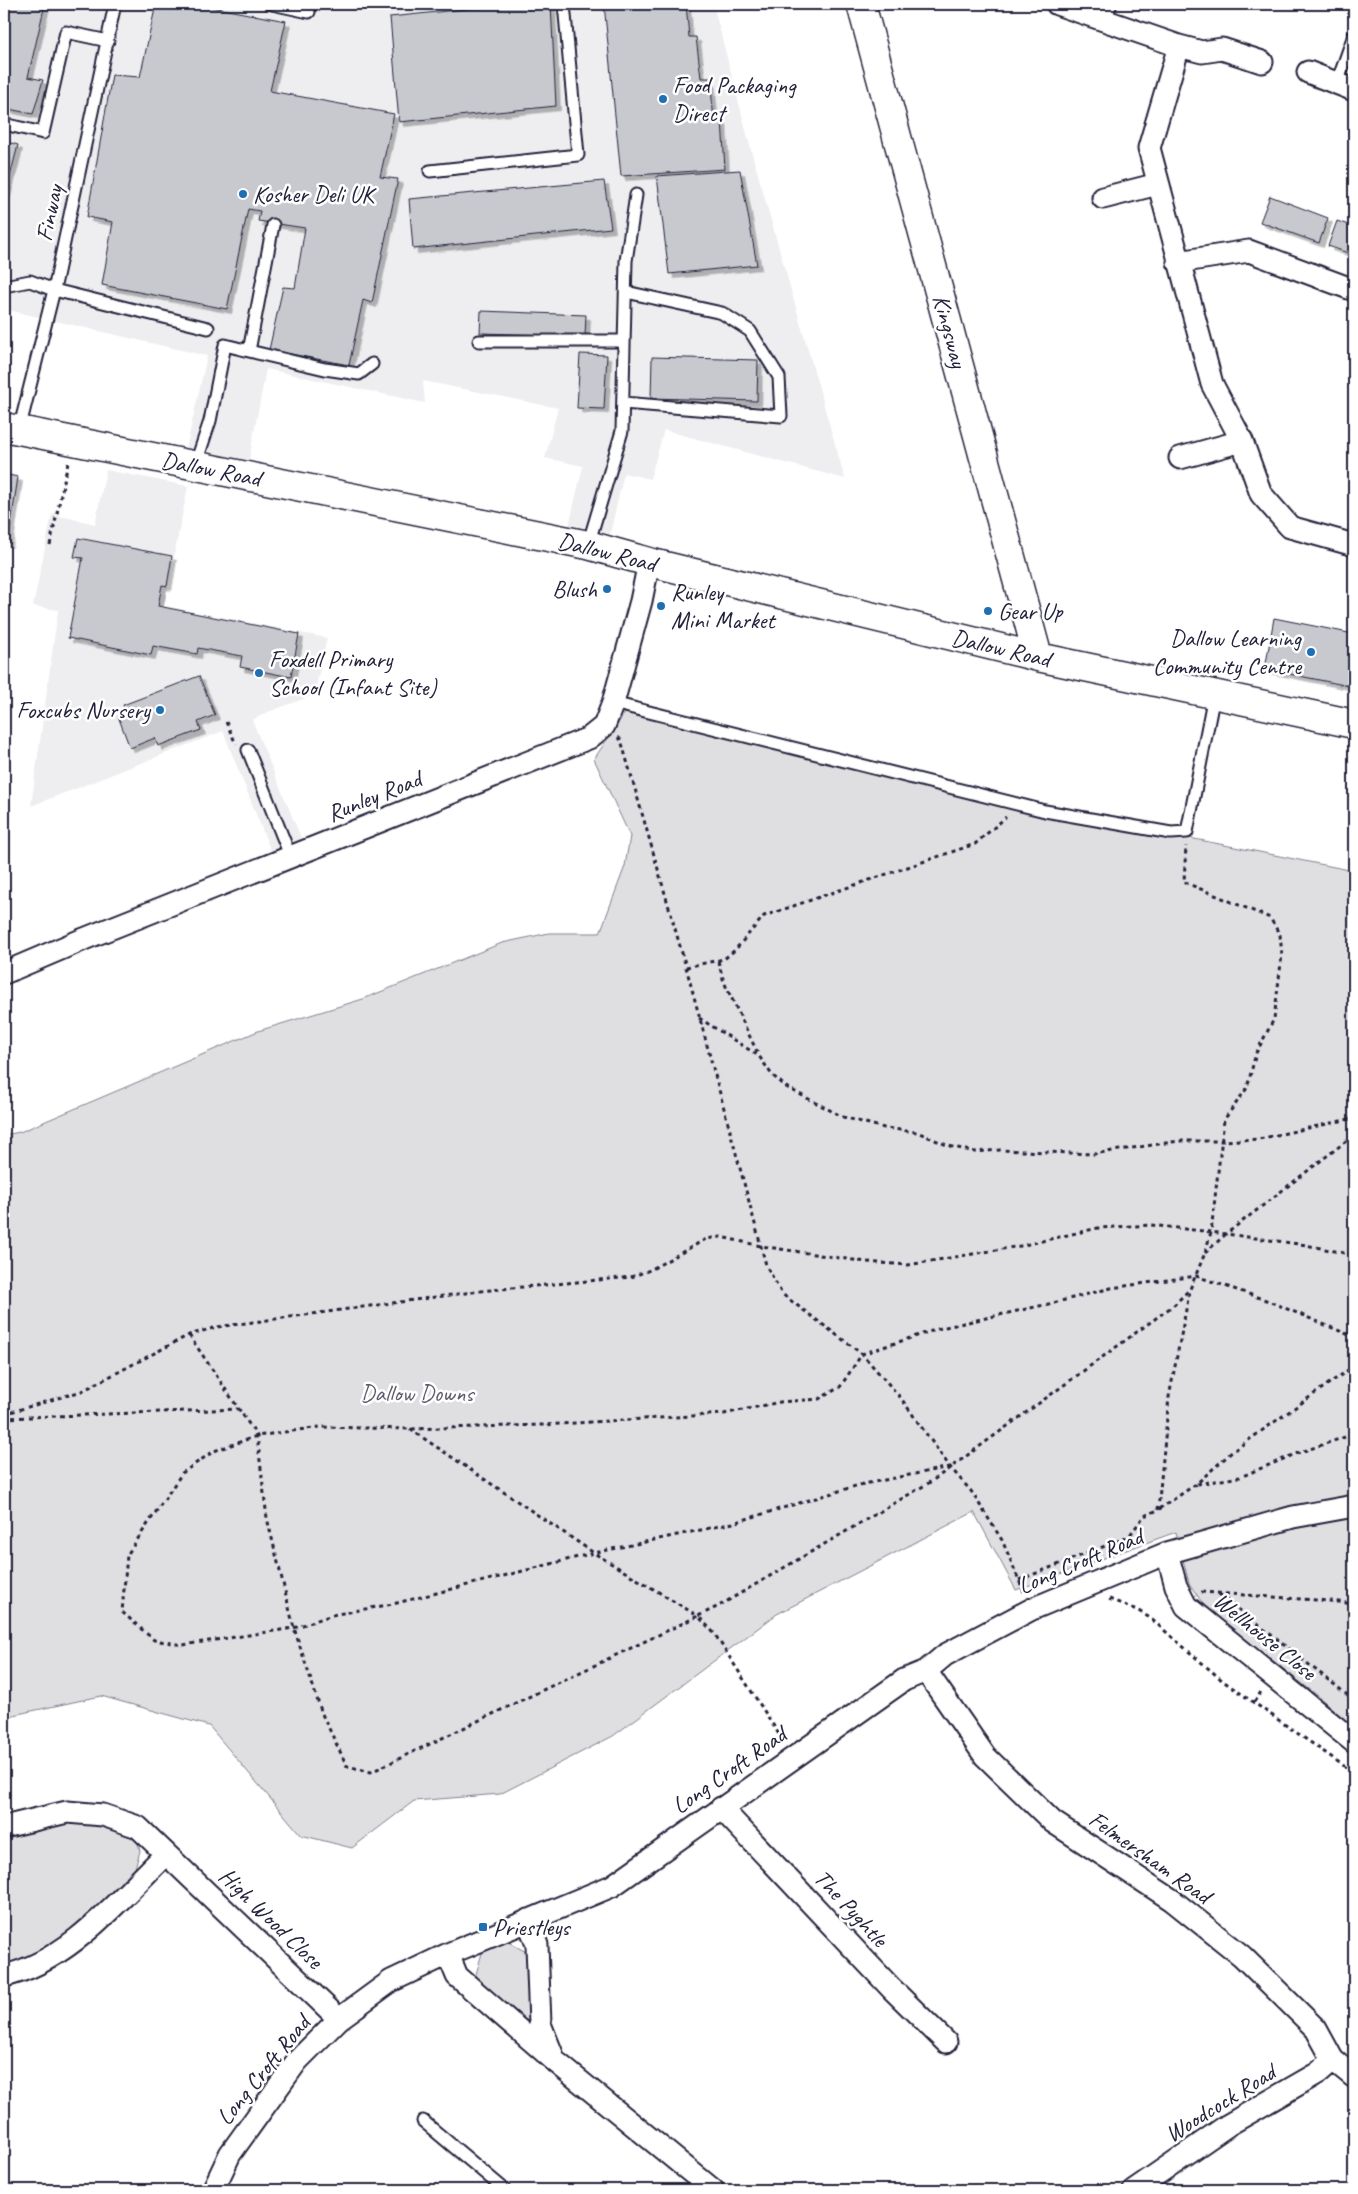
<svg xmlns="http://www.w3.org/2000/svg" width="1358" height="2194" viewBox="0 0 1358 2194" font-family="Caveat,sans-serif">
<defs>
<filter id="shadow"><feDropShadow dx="4.5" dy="4.5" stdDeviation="0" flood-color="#0004"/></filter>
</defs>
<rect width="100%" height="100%" fill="#fff"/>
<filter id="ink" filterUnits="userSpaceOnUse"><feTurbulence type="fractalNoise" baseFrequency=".02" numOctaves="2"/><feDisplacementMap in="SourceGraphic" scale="10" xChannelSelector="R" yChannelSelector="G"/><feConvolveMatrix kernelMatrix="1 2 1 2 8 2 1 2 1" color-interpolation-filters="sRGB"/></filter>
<g filter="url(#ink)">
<path fill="#eeeef1" d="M4 4H713L753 157 845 479 664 430 650 479 624 473 610 534 569 526 583 466 545 458 558 408 423 381 425 403 266 369 249 460 186 449 207 356 4 309Z
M106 470 188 486 164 606 327 638 314 695 268 712 252 720 302 840 271 852 223 731 31 806 58 610 33 606 52 514 95 524Z"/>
<path fill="#dfdfe2" stroke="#80808e" d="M631 704 985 797 1354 871V1728L1317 1695 1225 1624 1203 1604 1189 1583 1176 1532 1016 1590 974 1512 777 1614 613 1736 500 1794 414 1801 352 1848 301 1835 209 1726 101 1696 4 1717V1135L20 1132 258 1031 363 999 502 943 549 933H600L625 866 630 836 594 759Z
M95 1821 137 1839 140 1851 132 1878 80 1926 39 1951 4 1965V1834L47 1822Z
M508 1942 528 1953 531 2025 527 2028 475 1978 482 1953Z"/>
<path fill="#c8c8cf" stroke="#22223b" filter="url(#shadow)" d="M4 4H45L28 77 43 80 33 114 4 108Z
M156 4H195L286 21 270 91 394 114 380 177 398 179 372 303 363 300 349 365 269 350 283 287 295 288 305 228 258 221 260 211 248 209 227 309 102 285 113 222 87 217 112 75 140 77Z
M514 4H551L556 106 399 122 390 17Z
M604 4H686L689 37H696L701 78H710L714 120H722L725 169 621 176Z
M4 141 18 145 4 200Z
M740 170 757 265 669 274 657 176Z
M604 181 611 228 413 249 409 199Z
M1270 196 1328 218 1319 243 1260 222Z
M1337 221 1354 227V255L1328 246Z
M481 311 586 315 585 336 480 333Z
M580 354 607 355 604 409 577 408Z
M652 357 758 360 757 401 651 398Z
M4 474 18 477 8 543 4 542Z
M78 538 172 556 167 586 162 585 158 606 299 634 291 677 240 667 242 656 198 648 197 654 153 646 151 655 68 638 83 558 74 557Z
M1274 618 1354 634V687L1265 669Z
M199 676 215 715 198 722 201 730 158 746 155 738 130 748 118 716 126 713 123 705Z"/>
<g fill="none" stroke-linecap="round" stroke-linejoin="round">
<defs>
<path id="service" d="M272 4 309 12
M1105 20 1111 4
M1337 83 1354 35
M4 124 43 133 66 32 108 41
M430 171 578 155 564 4
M4 286 30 281 54 290 208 328
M479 341H624
M249 351 325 369 359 374 372 364
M623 403 781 416 779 377 750 331 722 313 626 292
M19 430 54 290 115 4
M195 466 210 421 225 345 249 351 273 225
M588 545 622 431 626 261 636 195
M613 703 1045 811 1171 833 1187 832 1214 695
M248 750 291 858
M423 2121 505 2190"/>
<path id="minor" d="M1057 4 1179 46 1149 148 1212 384 1242 441 1261 494 1290 527 1354 545
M1179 46 1202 52 1222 49 1262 62
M1308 72 1354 90
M1103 198 1158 184
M1178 262 1249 251 1354 290
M1180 458 1242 441
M4 973 84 939 589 738 604 726 613 703 641 601 649 562
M1167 1553 1176 1586 1186 1606 1354 1742
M926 1671 985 1756 1053 1822 1172 1900 1242 1956 1316 2029 1333 2060 1354 2077
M721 1808 892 1989 946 2042
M4 1827 67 1812 103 1815 138 1827 339 2019
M528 1920 537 1945 540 2024 554 2059
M448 1954 457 1976 555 2061 713 2190
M4 1976C70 1961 119 1899 166 1854
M213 2190 230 2154 297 2061 339 2019 391 1981 448 1954 612 1886 904 1680 926 1671 945 1655 1032 1609 1167 1553 1293 1517 1354 1506
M1134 2190 1228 2125 1318 2073 1333 2060"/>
<path id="tertiary" d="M861 4 1038 657
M4 427 588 545 649 562 1038 657 1354 724"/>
</defs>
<use href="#service" stroke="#22223b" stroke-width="15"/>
<use href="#minor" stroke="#22223b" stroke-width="25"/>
<use href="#tertiary" stroke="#22223b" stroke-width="31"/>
<path stroke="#22223b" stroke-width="3" stroke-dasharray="4 4" stroke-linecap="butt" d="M50 545 68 463
M226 722 236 744
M618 737 621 740 686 967 766 1265 782 1294 862 1354 900 1397 950 1467 971 1491 1002 1540 1024 1592
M718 961 724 982 759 1056
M686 967 724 959 735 950 764 916 975 844 1006 817
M699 1018 759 1056 772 1075 786 1087 843 1117 884 1128 917 1132 949 1146 975 1152 1000 1150 1093 1154 1179 1141H1221L1259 1139 1354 1118
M1205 1253 1226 1234 1306 1245 1354 1255
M189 1335 257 1436 267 1518 294 1628 322 1714 347 1766 371 1772 698 1616 714 1633 784 1742
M4 1414 82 1391 189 1335 217 1327 480 1291 631 1277 650 1270 706 1239 721 1237 761 1246 866 1262 908 1265 1020 1246 1098 1228 1151 1225 1211 1232 1224 1120 1247 1088 1256 1053 1274 1019 1282 955 1280 935 1270 918 1184 882 1186 846
M4 1418 238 1409
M410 1429 594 1553 698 1616 717 1607 932 1481 1174 1305 1190 1289 1205 1253 1211 1232 1226 1234 1354 1135
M950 1467 859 1485 733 1523 594 1553 393 1604 332 1615 294 1628 183 1645 154 1640 122 1612 127 1555 182 1473 214 1451 257 1436 320 1427 410 1429 543 1425 724 1414 780 1402 819 1399 840 1387 862 1354 941 1328 1053 1303 1111 1288 1196 1276 1266 1300 1354 1337
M1197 1484 1240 1477 1298 1453 1354 1434
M1158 1510 1169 1397 1190 1289
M1126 1548 1124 1543 1144 1516 1158 1510 1196 1484 1233 1451 1354 1366
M1019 1580 1128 1537
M1201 1592 1330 1601 1354 1604
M1219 1594 1354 1700
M1109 1599 1137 1610 1150 1618 1223 1681 1354 1773
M1254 1702 1261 1692"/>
<use href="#service" stroke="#fff" stroke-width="11"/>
<use href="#minor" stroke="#fff" stroke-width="21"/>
<use href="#tertiary" stroke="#fff" stroke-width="28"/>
</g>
</g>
<g fill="#1f6fb2" stroke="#fff" stroke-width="2">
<circle cx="663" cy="99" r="5"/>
<circle cx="243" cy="194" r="5"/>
<circle cx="607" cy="589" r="5"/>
<circle cx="661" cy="606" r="5"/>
<circle cx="988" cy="611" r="5"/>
<circle cx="1311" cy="652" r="5"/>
<circle cx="259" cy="673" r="5"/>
<circle cx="160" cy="710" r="5"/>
<rect x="478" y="1922" width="10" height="10" rx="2.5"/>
</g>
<g text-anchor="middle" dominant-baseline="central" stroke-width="5" stroke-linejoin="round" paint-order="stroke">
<g font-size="24" fill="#22223b" stroke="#fff" text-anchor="start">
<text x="673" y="85">Food Packaging<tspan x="673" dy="28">Direct</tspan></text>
<text x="253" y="194">Kosher Deli UK</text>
<text x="597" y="589" text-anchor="end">Blush</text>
<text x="671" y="592">Runley<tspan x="671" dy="28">Mini Market</tspan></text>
<text x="998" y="611">Gear Up</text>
<text x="1301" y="638" text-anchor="end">Dallow Learning<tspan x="1301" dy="28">Community Centre</tspan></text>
<text x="269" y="659">Foxdell Primary<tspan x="269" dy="28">School (Infant Site)</tspan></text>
<text x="150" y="710" text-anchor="end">Foxcubs Nursery</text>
<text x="493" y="1927">Priestleys</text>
</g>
<g font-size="24" fill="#22223b" stroke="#fff">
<text transform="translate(49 213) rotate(-78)">Finway</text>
<text transform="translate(950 331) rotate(75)">Kingsway</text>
<text transform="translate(211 469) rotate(11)">Dallow Road</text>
<text transform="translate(607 552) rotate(14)">Dallow Road</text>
<text transform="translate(1001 648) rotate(13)">Dallow Road</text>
<text transform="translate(374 796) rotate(-22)">Runley Road</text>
<text transform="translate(1080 1561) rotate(-23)">Long Croft Road</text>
<text transform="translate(1265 1636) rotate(39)">Wellhouse Close</text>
<text transform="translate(729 1770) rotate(-35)">Long Croft Road</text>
<text transform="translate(1150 1857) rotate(35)">Felmersham Road</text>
<text transform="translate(851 1908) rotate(47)">The Pyghtle</text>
<text transform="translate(271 1918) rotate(44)">High Wood Close</text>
<text transform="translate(263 2070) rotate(-51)">Long Croft Road</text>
<text transform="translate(1220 2103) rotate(-32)">Woodcock Road</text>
</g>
<g font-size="24" fill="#5b5b6d" stroke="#fff">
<text x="417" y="1393">Dallow Downs</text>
</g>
</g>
<rect width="1358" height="2194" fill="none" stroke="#fff" stroke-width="20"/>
<rect x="10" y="10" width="1338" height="2174" fill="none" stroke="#22223b" stroke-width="2" filter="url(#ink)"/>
</svg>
